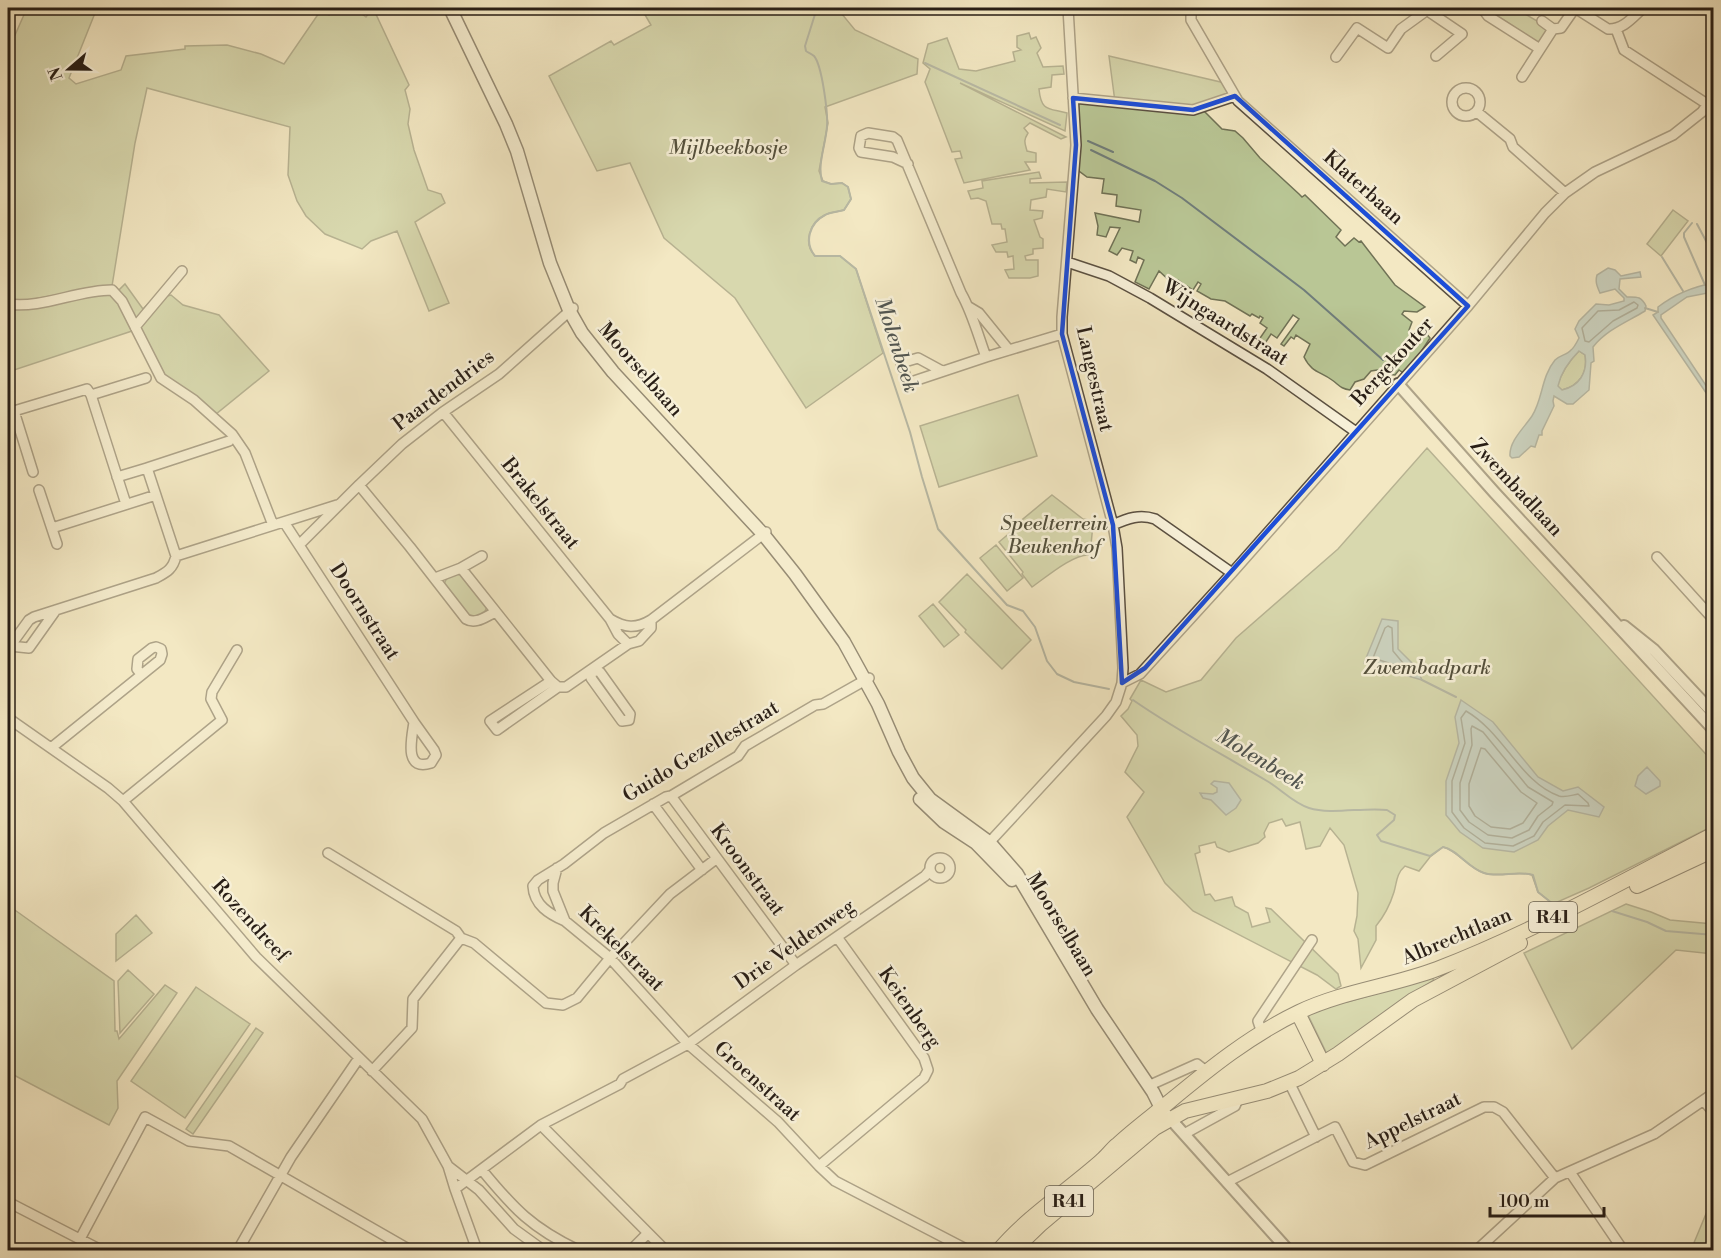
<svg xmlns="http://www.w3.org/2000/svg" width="1721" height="1258" viewBox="0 0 1721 1258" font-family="'Libre Bodoni',serif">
<rect width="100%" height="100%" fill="#f3e8c3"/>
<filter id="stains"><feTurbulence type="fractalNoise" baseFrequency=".00333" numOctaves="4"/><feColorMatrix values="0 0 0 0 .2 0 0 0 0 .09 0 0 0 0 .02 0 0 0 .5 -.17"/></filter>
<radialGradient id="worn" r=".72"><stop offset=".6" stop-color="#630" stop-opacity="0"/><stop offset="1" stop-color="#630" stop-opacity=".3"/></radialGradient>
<path fill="#b9c695" stroke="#707256" stroke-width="1.5" d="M27 8H97L69 78 76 84 121 70 126 56 185 49V46L227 45 261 54 284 64 321 10 329 15 333 10 328 8H356L355 9 366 17 373 8 409 85 405 90 410 109 408 124 414 150 428 190 441 194 445 203 415 222 449 303 429 311 397 231 371 241 362 249 325 234 306 216 297 201 288 175 290 127 147 88 135 143 112 286H105L23 301 8 299V42L15 35Z
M641 8H837L855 30 918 59 917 74 825 107 828 123 819 171 823 181 831 184 842 183 848 187 851 199 844 210C838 212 830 212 825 215 809 223 803 243 815 256H840L856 269 883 353 806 408 735 298 664 238 630 163 597 171 549 76 611 41 614 45 651 25Z
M1492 8 1496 9 1497 8H1515L1549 28 1540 44 1490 11Z
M1029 33 1031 39 1036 37 1041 48 1037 53 1043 67 1063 66 1064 74 1052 75 1051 87 1039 89C1041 112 1049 108 1067 113L1065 131 960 83 1066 137 1061 139 1030 123 1024 128 1028 133C1023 141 1025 143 1027 151L1036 153V162H1025L1030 170 964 183 955 159 962 158 960 151 952 152 927 87 925 82 930 69 923 63 928 44 947 38 959 69 976 71 1015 61 1013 52 1021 50 1017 47V36Z
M1109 56 1229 84 1235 96 1202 109 1222 129 1235 131 1243 138 1260 158 1299 194 1302 197 1305 195 1341 230 1336 237 1345 246 1354 238 1359 242 1361 241 1395 285 1425 307 1417 312 1404 311 1402 314 1412 322 1409 330 1420 340 1426 333 1430 338 1406 375 1399 370 1395 375 1385 374 1377 370 1371 371 1364 379 1355 382 1350 390C1341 389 1339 385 1332 380 1320 371 1312 373 1304 357L1310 344 1296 335 1294 339 1291 337 1284 346 1281 344 1299 319 1293 315 1277 338 1271 334 1262 348 1256 344 1267 328 1260 323 1263 318 1260 316 1259 318 1252 314 1250 316 1225 301 1211 299 1197 291 1201 284 1198 282 1193 290 1187 286 1182 293 1177 290 1182 283 1178 280 1176 283 1170 281 1159 271 1149 289 1135 282 1144 260 1138 257 1136 263 1130 260 1133 251 1122 248 1117 255 1109 251 1120 228 1110 227 1106 237 1097 235 1098 226 1095 213 1139 222 1141 210 1116 206 1117 195 1102 193 1104 179 1087 177 1079 171 1073 98 1115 102Z
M1039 172 1041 178 1030 179V183L1067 182 1066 192 1047 189 1046 197 1031 200 1030 210 1043 211 1042 218 1034 220 1040 237 1043 239V248L1033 249V254L1025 256 1026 260H1038V276L1030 278H1009L1005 270 1014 269 1013 256 1008 257 1007 252H996L992 245 1007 242 1005 229H1002L1001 224H992L986 201 978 198 971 199 968 191 983 188 982 181Z
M1673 210 1688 221 1661 256 1647 244Z
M125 284 143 309 152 300 171 295 183 305 219 315 269 371 216 414 166 377 118 291Z
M106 292 116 298 132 331 8 372V306Z
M1579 351 1585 355C1588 373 1579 386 1562 390L1557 386C1562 372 1569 361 1579 351Z
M1018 395 1037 456 939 487 920 426Z
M1427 448 1713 762V826L1589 888 1553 904 1538 892 1532 875C1517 870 1500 878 1484 873 1468 868 1457 850 1443 847L1430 857 1419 871 1405 866C1396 874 1397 882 1394 892 1390 905 1385 915 1376 926V940L1361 968 1358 939 1354 931 1357 916 1358 893 1344 845 1330 828 1320 846 1306 849 1300 822 1286 826 1282 819 1269 823 1264 833 1265 837 1258 843 1229 852 1217 847 1215 842 1199 846 1200 852 1195 854 1205 895 1210 894 1215 901 1232 897 1235 906 1248 913 1252 927 1270 922 1266 908 1271 909 1338 974 1341 986 1336 989 1317 975 1193 911 1165 883 1127 817 1144 792 1125 772 1138 746 1137 735 1121 716 1128 709 1132 701 1130 699 1141 680 1166 692 1201 680 1236 638 1338 549Z
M1052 495 1083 519 1096 521 1093 524 1090 555C1074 553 1045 578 1032 587L1022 574 1023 572 999 542 1012 531 1018 538 1012 528Z
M996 545 1023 578 1007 591 980 558Z
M460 573 487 607 484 613 475 617 468 615 444 584 447 578Z
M967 574 1031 640 1002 669 965 632 966 630 939 602Z
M933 604 959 635 944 647 919 616Z
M1626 904 1651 912 1670 920 1713 924V954L1676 950 1572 1049 1524 953Z
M12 908 114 981 115 1031H117L119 1039 165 985 177 993 117 1081 118 1108 109 1125 8 1072V1067L14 1053Z
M136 915 152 933 116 961V934Z
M128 970 154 994 120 1033 118 981Z
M1432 978 1434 980 1409 996 1328 1056 1308 1015 1329 1003 1347 1002Z
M196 987 250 1024 185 1118 131 1081Z
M256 1028 263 1033 193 1134 186 1129Z
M1713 1197V1250H1691Z"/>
<path fill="#a0bdbe" stroke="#707d7b" stroke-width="1.5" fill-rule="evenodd" d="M1608 268 1615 270 1621 276 1640 272 1641 277 1620 279 1619 289 1627 297C1637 297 1641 296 1646 306L1645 311C1627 322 1606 330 1593 347L1594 361 1591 363 1589 390 1573 404H1567L1554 396 1553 401 1554 406 1542 431V435H1539L1535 447 1531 446 1519 457 1512 458 1510 456C1509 441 1524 428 1532 416 1543 399 1541 377 1555 360 1560 355 1567 355 1571 350 1574 348 1577 342 1579 338L1575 329 1579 321 1596 304 1609 305 1624 301V298L1615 289 1600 293C1597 286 1595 282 1597 275ZM1579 351 1585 355C1588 373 1579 386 1562 390L1558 386C1561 372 1569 361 1579 351Z
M1713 283V292L1687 297 1661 315V318L1713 396V403L1653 315 1658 312V307C1675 294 1692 287 1713 283Z
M1382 619 1398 621V649L1416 667 1422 680 1364 663Z
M1461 700 1493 722 1538 777 1563 791 1578 787 1604 807 1599 817 1568 810 1548 826 1538 840 1514 852 1483 848 1460 832 1446 815V781L1459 743 1455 717Z
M1647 767 1660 781V786L1646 794 1635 786 1638 776Z
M1214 781 1229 783 1241 800 1236 808 1226 815 1211 800 1203 798 1200 793 1213 794 1217 792V788L1211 784Z"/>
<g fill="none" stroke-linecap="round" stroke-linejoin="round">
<path stroke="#646e6a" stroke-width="1.5" d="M1634 302 1638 305 1637 308 1613 321 1589 342 1585 341 1582 328 1598 311 1619 310Z
M1388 626 1392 628 1393 651 1403 663 1401 667 1373 658 1385 628Z
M1466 711C1504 733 1520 782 1559 796 1565 798 1572 795 1578 794L1588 803 1589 806 1565 805 1543 822 1534 836 1513 846 1485 843 1464 828 1452 812V781L1465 743 1461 718Z
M1472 726 1483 732 1528 787 1553 802 1552 805 1538 816 1529 830 1512 838 1488 835 1469 822 1460 810V783L1472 745 1471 729Z
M1481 748 1485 749 1521 792 1537 803 1523 823 1510 829 1491 827 1475 816 1469 806V784Z"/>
<path stroke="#707d7b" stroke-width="2" d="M817 8 805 46 806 51C809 53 812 54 814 56 822 65 828 113 827 126 826 144 817 164 822 181L831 184 842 183 848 187 851 199 844 210C838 212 830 212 825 215 809 223 804 243 815 256H840L856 269 910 432 922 477 938 529 1007 605 1023 611 1035 627 1047 661 1057 674 1074 682 1109 689
M925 63 1060 125
M1088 141 1113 152
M1091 150 1155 181 1182 198 1304 290 1383 360
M1692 223 1684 233V237L1705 285
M1697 224 1714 256
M1662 257 1683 291
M1645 308 1658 312
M1422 680 1456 697
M1133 700C1176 730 1222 754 1267 781 1281 789 1293 803 1309 808 1331 815 1364 807 1387 810L1395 815 1394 820 1377 835 1381 841 1430 856 1443 847C1458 850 1468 868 1484 873 1500 878 1517 870 1533 875L1538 892 1553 904
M1612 911 1647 922 1666 931 1714 935"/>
<defs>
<path id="minor" d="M1191 8V20L1238 101 1468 306
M1426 8 1431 13 1462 34 1436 56
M1482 8 1488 16 1540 49
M1542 21 1553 29 1561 28 1575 8 1608 29C1623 30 1633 17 1643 8
M1616 29 1624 50 1707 104
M1336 57 1357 28 1388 48 1401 29 1430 8
M1522 77 1553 29
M1452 102a14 14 0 1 1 28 0a14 14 0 1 1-28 0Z
M1073 98 1193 110 1235 96
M1477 112 1510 139 1513 147 1565 193
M908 164 893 157 861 152 859 148 861 136 868 133 893 137 897 140 961 293C972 312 978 335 986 357
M1067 262 1109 276 1150 298 1267 369 1356 432
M8 304C42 309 77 290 112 290L122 301 161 378 194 400 232 434 245 453 273 525
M969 307 979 313 1009 350
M135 327 182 271
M942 371 918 358 901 363 908 383 986 357 1062 334
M91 395 126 504
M443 412 610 619C625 628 636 629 651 620L766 532
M33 472 14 411 87 389 91 395 146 378
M117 477 147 468
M359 485 410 547 466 619C476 625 486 616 496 612
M39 490 57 544
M284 522 414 722
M1113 525C1128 518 1140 514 1155 519L1232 573
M52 528 156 495
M299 545 359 485 402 444 443 412 499 374 573 308
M176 556 147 468 229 441
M1657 557 1714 620
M461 568 482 556
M435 578 461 568 551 681 558 687H566L628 644 639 641 651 628V620
M610 619 618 634 628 644
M10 646 29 648 56 610
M8 649 29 620 34 617 156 578C167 572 173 569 176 556L337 505
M592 670 600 672 630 714 629 720 622 721 591 678Z
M551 681 490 721 497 730 558 687
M1122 683 1140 674 1232 573 1468 306 1545 213 1565 193 1595 172 1673 135 1702 112 1714 95
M8 718 108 788 123 801 256 957 422 1119 448 1166 455 1189
M414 722 434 750 436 755 431 763C403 772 412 737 414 722Z
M51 748 160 660 162 654 161 649 156 647 152 648 138 659 137 669 141 674
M671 796 796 965
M123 801 222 720 211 699 212 692 237 650
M653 804 702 870
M986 846 1106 716 1116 702 1122 683 1123 668 1117 548 1113 525 1062 334V317L1076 145 1068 8
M328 853 456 931 461 938 474 943 546 1003 563 1005 577 998 610 958 670 894 716 859
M930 868a10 10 0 1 1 20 0a10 10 0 1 1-20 0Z
M557 868 553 883V891L565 921 610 958 688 1044 796 965 925 876 930 870
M565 921C549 914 534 905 533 886L538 880 564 864 604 833 666 797 671 796 738 756 745 746 815 705 823 704 869 678
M1262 1033 1258 1021 1312 940
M372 1071 412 1028 413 999 461 938
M1289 1082 1316 1137
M1148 1086 1197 1064 1206 1071
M1704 1101 1714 1113
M541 1125 665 1250
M1184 1134 1235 1106 1239 1097
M448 1166 479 1190 514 1229 543 1250
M819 1166 924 1078 928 1070 924 1058 837 937
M482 1170C514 1209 532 1228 578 1250
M1570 1172 1623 1250
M1227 1182 1335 1127 1353 1162 1365 1165 1484 1107H1494L1503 1112 1555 1178
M8 1202 101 1250
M80 1239 145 1117 189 1141 229 1146 410 1250
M238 1250 291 1157 359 1058
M477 1250 455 1189 541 1125 620 1084 623 1079 688 1044 778 1122 819 1166 835 1181 968 1250
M631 1250 648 1233
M1477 1250 1555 1178 1654 1134 1714 1093"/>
<path id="tertiary" d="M1398 384 1494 492 1714 730
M1624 626 1654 650 1714 714
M1166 1114 1288 1250"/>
<path id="secondary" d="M450 8 506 124 517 151 550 263 569 310 582 333 613 372 763 534 795 574 844 642 878 704 899 752 913 778 930 799 989 842 1017 874 1097 1009 1153 1092 1161 1108
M920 799 944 822 976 843 1012 880"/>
<path id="primary" d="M1637 886 1714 850
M1298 1013 1323 1064
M999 1250C1028 1216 1067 1191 1101 1161 1107 1156 1111 1150 1117 1145 1133 1130 1152 1116 1169 1102 1210 1068 1251 1035 1299 1012 1343 991 1392 986 1437 969 1533 932 1623 881 1714 834
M1014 1250 1040 1225 1155 1128 1185 1111 1267 1091 1299 1078 1338 1054 1413 1000 1520 943"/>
</defs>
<use href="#minor" stroke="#5b5041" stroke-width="12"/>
<use href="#tertiary" stroke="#5b5041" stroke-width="14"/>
<use href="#secondary" stroke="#281e16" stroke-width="15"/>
<use href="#primary" stroke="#281e16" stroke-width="16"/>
<use href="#minor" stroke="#f7f0d8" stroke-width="9"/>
<use href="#tertiary" stroke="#f7f0d8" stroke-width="10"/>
<use href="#secondary" stroke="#f7f0d8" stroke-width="12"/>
<use href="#primary" stroke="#f3e8c3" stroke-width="14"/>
</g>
<path d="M0 0H1721V1258H0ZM1235 96 1468 306 1145 668 1122 683 1113 525 1062 334 1076 145 1073 98 1193 110Z" fill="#f3e8c3" fill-opacity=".55" fill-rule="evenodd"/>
<path fill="none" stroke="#1d4ed8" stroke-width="4.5" stroke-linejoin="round" d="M1235 96 1468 306 1145 668 1122 683 1113 525 1062 334 1076 145 1073 98 1193 110Z"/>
<g text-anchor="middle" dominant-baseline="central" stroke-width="5" stroke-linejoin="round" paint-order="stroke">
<g fill="#f7f0d8" stroke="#665d50" stroke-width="1.5">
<rect x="1529" y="902" width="48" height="30" rx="4.5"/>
<rect x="1045" y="1186" width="48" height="30" rx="4.5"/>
</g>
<g font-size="18" font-weight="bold" fill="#281e16">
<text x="1553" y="917">R41</text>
<text x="1069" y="1201">R41</text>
</g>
<g font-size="20" font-style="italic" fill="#54503c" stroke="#f7f0d8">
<text x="728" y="148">Mijlbeekbosje</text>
<text x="1054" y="524">Speelterrein<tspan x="1054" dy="23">Beukenhof</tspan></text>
<text x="1427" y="668">Zwembadpark</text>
</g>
<g font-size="20" fill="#281e16" stroke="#f7f0d8">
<text transform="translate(1363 188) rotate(42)">Klaterbaan</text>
<text transform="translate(1225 323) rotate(32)">Wijngaardstraat</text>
<text transform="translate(1393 362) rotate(-48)">Bergekouter</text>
<text transform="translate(640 370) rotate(49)">Moorselbaan</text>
<text transform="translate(1094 379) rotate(77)">Langestraat</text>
<text transform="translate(444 391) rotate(-37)">Paardendries</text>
<text transform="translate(1516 488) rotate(47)">Zwembadlaan</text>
<text transform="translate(540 504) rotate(51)">Brakelstraat</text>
<text transform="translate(364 612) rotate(57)">Doornstraat</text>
<text transform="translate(701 752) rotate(-31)">Guido Gezellestraat</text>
<text transform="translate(747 870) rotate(53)">Kroonstraat</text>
<text transform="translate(250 921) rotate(48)">Rozendreef</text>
<text transform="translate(1061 925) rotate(59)">Moorselbaan</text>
<text transform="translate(1457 937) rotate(-23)">Albrechtlaan</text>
<text transform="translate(795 945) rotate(-35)">Drie Veldenweg</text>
<text transform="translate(621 949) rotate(45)">Krekelstraat</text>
<text transform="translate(909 1008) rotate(55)">Keienberg</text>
<text transform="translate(757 1082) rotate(42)">Groenstraat</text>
<text transform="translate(1413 1121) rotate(-26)">Appelstraat</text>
</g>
<g font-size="21" font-style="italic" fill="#525651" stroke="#f7f0d8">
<text transform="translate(896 345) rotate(72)">Molenbeek</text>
<text transform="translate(1260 760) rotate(31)">Molenbeek</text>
</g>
</g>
<rect width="1721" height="1258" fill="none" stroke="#f3e8c3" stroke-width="30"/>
<rect x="9" y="9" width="1703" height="1240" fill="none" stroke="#281e16" stroke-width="3"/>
<rect x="15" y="15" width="1691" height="1228" fill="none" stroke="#281e16" stroke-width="1.5"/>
<g transform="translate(69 69) rotate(250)" stroke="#f7f0d8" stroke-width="4.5" paint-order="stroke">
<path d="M0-4.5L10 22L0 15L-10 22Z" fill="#281e16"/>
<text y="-9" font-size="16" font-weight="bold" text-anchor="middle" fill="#281e16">N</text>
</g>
<path d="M1490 1207v9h114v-9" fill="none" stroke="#281e16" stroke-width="3"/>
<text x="1499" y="1207" font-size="18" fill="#281e16" stroke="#f7f0d8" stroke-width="4.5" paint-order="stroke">100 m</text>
<rect width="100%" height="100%" filter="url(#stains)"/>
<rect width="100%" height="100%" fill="url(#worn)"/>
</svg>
